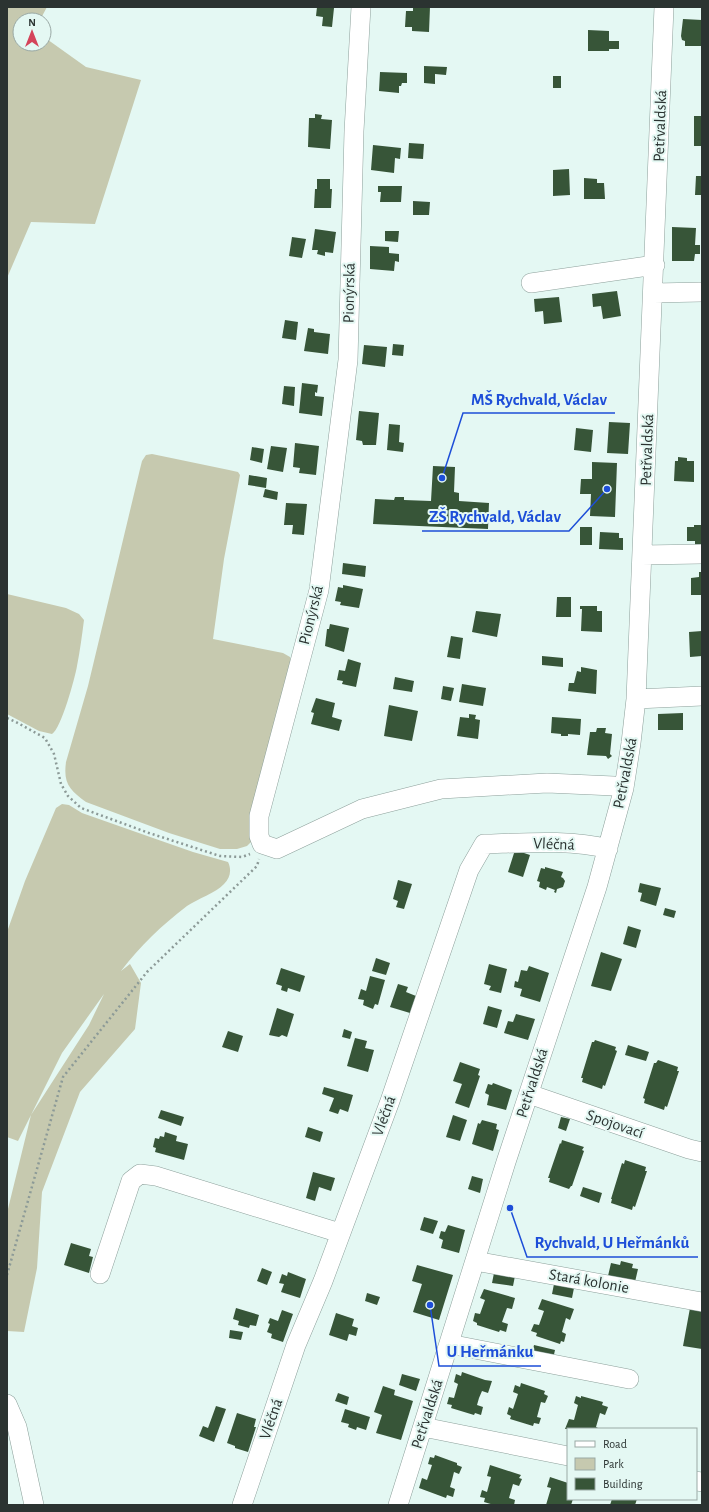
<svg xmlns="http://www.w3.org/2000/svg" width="709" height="1512" viewBox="0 0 709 1512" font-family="'Alegreya Sans',sans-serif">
<rect width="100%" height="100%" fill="#e4f8f3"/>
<path fill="#c6c9af" d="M7 7H47L40 20H20V44H44V37L86 67 141 80 95 224 31 222 7 278Z
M152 454 229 470 238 472 240 475 224 559 213 639 283 653 290 657 291 661 252 829 251 842 247 846 237 849H220L169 833 86 802C70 790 63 784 66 762L88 686 140 469 142 461 146 455Z
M7 594 66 608 79 614 84 620C82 635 80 651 77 666 75 678 61 729 52 734L39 731 7 714Z
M62 804 69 805 82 813 153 838 193 852 228 862C232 870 230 878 224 884 216 893 197 899 187 906 162 925 140 946 121 971L130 964 141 983 135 1029 80 1092 42 1192 37 1268 24 1332 7 1331V1213L31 1115 89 1025 104 994 62 1053 18 1141 7 1137V932L25 881 56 808Z"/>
<path fill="#375538" d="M317 7 334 8 332 27 322 26 323 17 316 16Z
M413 7H430L429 32 412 31V27H405L406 11H413Z
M683 19 702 20V46H685V41L682 40 681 36Z
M588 30 609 31V41H619V49H609V51H588Z
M424 66 447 67 446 75 435 74V84L424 83Z
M380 72 407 73V83H402L401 86H399V93L379 91Z
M553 76H561V88H553Z
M315 114 322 115 321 119 332 120 330 149 308 147 309 118H315Z
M694 116H702V146H694Z
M409 143 424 144 423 159 408 158Z
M373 145 401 148 400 159 395 158 394 173 371 170Z
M569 169 570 195 553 196V170Z
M696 176H702V195H695Z
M584 178 597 179V183H604L605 199H584Z
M317 179H330V189H332L331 208H314L315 189H317Z
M378 186H402L401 202H380L381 192H378Z
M413 201 430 202 429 215H413Z
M672 227 696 228 695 245H700V254H695L694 261H672Z
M315 229 336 232 333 253 325 252V256L317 254 318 250H312Z
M385 231H399L398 242 385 241Z
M292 237 306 239 302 258 289 256Z
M370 246 389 247V253L399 254V262L395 261 394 271 370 269Z
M617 291 621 316 603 319 601 306 593 307 592 294Z
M559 297 562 322 544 324 543 311 535 312 534 299Z
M285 320 298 322 296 340 282 338Z
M308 328 314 329V332L330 334 328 354 304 351Z
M393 344 404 345 403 356 392 355Z
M364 345 387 347 385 367 362 364Z
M302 383 318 385 317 393 315 392V396L324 397 322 416 299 413Z
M284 386 295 387 294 406 282 404Z
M359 411 379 413 376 445H363L362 441 356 440Z
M609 422 630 423 628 454 607 453Z
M389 424 400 425 399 442 404 443 403 452 387 450Z
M576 428 593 430 591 452 574 450Z
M295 443 319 446 316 475 299 473 300 468 293 467Z
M271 446 287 448 283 472 267 469Z
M252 447 264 449 262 463 250 460Z
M678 457 687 458V461H694V482L674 481 675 461H678Z
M592 462 617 463 615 517 590 516 591 494H580L581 479H592Z
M433 466 455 467 454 492 459 493V501L489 503 488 529 373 524 375 499 394 500 395 497H404V500L431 501Z
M249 475 267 478 266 488 248 485Z
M265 489 278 492 277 500 263 497Z
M286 503 307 504 304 535 292 534 293 525H284Z
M694 525H702V545H695V541H687V527H694Z
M580 527H592V545H580Z
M600 532 619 533V538H623V550L599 549Z
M343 563 366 566 365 577 342 574Z
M699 572H702V595H691V578L699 577Z
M343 585 363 589 359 608 340 605 341 602 335 601 338 587 343 588Z
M557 597H571V617H556Z
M580 606H597V611H602V632L581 631 582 609H580Z
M476 611 501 614 497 637 472 632Z
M330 624 349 628 344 652 325 646 327 629H329Z
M702 631V656L690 657 689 632Z
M451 636 463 638 460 659 447 657Z
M542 656 563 658V667L542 665Z
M348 659 361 663 356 687 342 684 343 681 337 680 339 670 345 671Z
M581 667 597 670 596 694 568 691 569 683H574L577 671 581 672Z
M395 677 414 681 412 692 393 689Z
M462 684 486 688 483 706 459 702Z
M443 686 454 688 451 701 441 699Z
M316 698 335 703 332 717 342 720 339 731 311 724 314 713 311 712Z
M389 705 418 711 412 741 384 736Z
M683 713V730H658V714Z
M469 714 476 715 475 719 480 720 478 739 457 736 460 717 469 718Z
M552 717 581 719 580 735 568 734V736H561V734L551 733Z
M597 728H606L605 733 612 734 610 754 612 756 608 759 606 756 587 755 590 732H596Z
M515 850 530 855 523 877 508 872Z
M545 867 563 872 561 877 563 878 565 881 563 887 557 889 556 893 554 892 555 890 547 887 546 890 539 887 540 882 537 881 541 868 545 869Z
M398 880 412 884 404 909 396 907 398 901 393 899Z
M640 883 661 888 656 906 640 901 642 893 638 892Z
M665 908 676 911 674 918 663 915Z
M628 926 641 930 636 948 623 944Z
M601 952 622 959 611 991 591 986Z
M376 958 390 963 386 975 372 971Z
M489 964 507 969 501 993 489 990 491 986 484 984Z
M529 966 549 973 540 1002 520 996 522 989 514 987 515 981 518 982 521 970 527 971Z
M281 968 305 976 300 992 288 988 287 992 281 990 282 986 276 984Z
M370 976 385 980 378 1005 375 1004 373 1009 363 1005 364 1000 358 999 361 989 366 991Z
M398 984 408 987 406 992 416 996 410 1013 390 1007Z
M488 1006 502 1010 497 1028 483 1024Z
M277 1008 294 1014 287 1037 282 1035 279 1037 269 1035Z
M516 1014 535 1019 528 1040 504 1033 508 1021 513 1022Z
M344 1029 352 1032 350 1039 342 1037Z
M228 1031 243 1036 238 1052 222 1047Z
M355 1038 367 1041 365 1048 374 1050 368 1072 347 1066Z
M595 1040 616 1047 615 1050 617 1051 605 1086 603 1085 602 1089 582 1082 583 1078H581L592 1042H594Z
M628 1045 649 1052 646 1061 625 1055Z
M658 1060 678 1067 677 1071H679L667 1107 665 1106 664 1110 644 1103 645 1099 643 1098 654 1063H656Z
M460 1062 480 1069 478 1075 480 1076 469 1108 455 1103 462 1084 453 1081Z
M493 1083 512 1090 506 1110 487 1105 489 1095 485 1093 488 1084 492 1085Z
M324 1087 353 1095 348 1112 340 1109 338 1114 329 1111 334 1098 322 1094Z
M161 1110 184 1117 181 1126 158 1118Z
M453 1115 467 1120 460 1141 446 1137Z
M561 1117 570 1119 566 1131 558 1128Z
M482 1120 497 1124 496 1129 499 1130 493 1151 472 1144 478 1123 480 1124Z
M308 1127 323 1132 320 1142 305 1137Z
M165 1132 177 1136 176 1141 188 1144 184 1160 155 1152 156 1148 153 1147 155 1138 159 1139 160 1136 164 1137Z
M562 1140 584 1147 582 1150 584 1151 572 1186H571L569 1189 549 1182 550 1178H548L560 1143 561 1144Z
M625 1160 646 1167 645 1171H647L635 1207 633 1206 632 1210 611 1203 612 1199H611L622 1163 624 1164Z
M313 1172 335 1178 331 1191 319 1187 315 1201 306 1198Z
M472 1176 483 1179 480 1193 468 1189Z
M583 1187 602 1193 599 1203 580 1196Z
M424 1217 438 1221 433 1234 420 1230Z
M448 1225 465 1230 459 1253 441 1248 443 1240 439 1238 441 1231 445 1232Z
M71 1243 91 1249 89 1256 93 1257 89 1273 64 1265Z
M621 1261 633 1264 632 1268 638 1269 635 1282 608 1276 611 1263 620 1265Z
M417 1265 453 1275 439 1320 413 1312 422 1284 412 1281Z
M262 1268 272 1272 267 1285 257 1281Z
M288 1272 306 1279 300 1298 281 1292 284 1284 279 1283 282 1274 287 1276Z
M494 1273 515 1276 513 1286 492 1283Z
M554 1284 574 1288 572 1298 552 1294Z
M484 1289 515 1298 512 1309 507 1308 502 1322 508 1324 506 1332 500 1330 499 1332 477 1325V1323L473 1321 475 1313 480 1314 485 1300 480 1298Z
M367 1293 380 1297 377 1305 365 1301Z
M542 1299 574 1309 570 1320 566 1318 562 1332 566 1334 564 1342 561 1341 560 1344 536 1336 537 1333 531 1331 534 1324 539 1325 544 1311 538 1309Z
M236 1308 259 1315 256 1326 250 1325 249 1328 238 1325 239 1321 233 1319Z
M690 1308 702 1310V1349L683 1346Z
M282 1310 293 1314 283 1342 271 1338 272 1334 267 1332 270 1324 268 1323 270 1318 278 1321Z
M336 1313 354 1319 352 1326 358 1328 356 1336 349 1334 347 1341 329 1335Z
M230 1330 243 1332 241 1340 229 1338Z
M534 1345 555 1350 553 1359 532 1355Z
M462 1372 485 1380 492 1381 488 1393 482 1391 479 1398 477 1405 483 1407 481 1415 475 1413 474 1415 451 1408 452 1405 447 1404 449 1397 454 1398 458 1384 454 1382 456 1374 461 1376Z
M402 1374 420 1379 416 1391 399 1385Z
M521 1383 545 1391 544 1394 548 1396 545 1403 541 1402 537 1417 541 1418 539 1424 534 1423 533 1426 510 1419 511 1416 507 1414 509 1407 513 1409 518 1394 513 1392 515 1385 520 1387Z
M383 1386 395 1390 394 1395 413 1401 401 1440 376 1433 382 1415 374 1412Z
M338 1393 349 1397 347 1405 335 1401Z
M576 1396 581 1398V1396L603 1402 602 1405 608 1407 605 1415 600 1413 596 1427 600 1429H565L569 1419 574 1420 578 1405 574 1403Z
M216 1406 226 1409 214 1442 199 1436 203 1426 208 1428Z
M345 1409 370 1417 366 1430 357 1427 356 1430 348 1427 349 1424 341 1422Z
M237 1413 256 1419 254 1427H256L248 1452 235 1448V1446L227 1443Z
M435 1455 457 1463V1465L462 1467 459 1474 454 1472 452 1480 450 1487 455 1489 453 1497 447 1495 446 1498 419 1488 422 1478 427 1480 432 1465 428 1464 430 1457 434 1458Z
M490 1465 521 1475 519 1478 522 1479 519 1486 513 1484 509 1498 515 1500 514 1505H494L484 1502 485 1498 480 1497 482 1490 487 1492 491 1477 487 1476Z
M550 1477 568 1483V1499H573L571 1505H546L551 1488 547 1487Z
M612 1499H637L635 1505H610Z"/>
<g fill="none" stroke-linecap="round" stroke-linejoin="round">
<defs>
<path id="minor" d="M361 7 354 131 348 360 319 590 259 816V836L262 844 277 849 362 809 441 789 547 783 614 786 624 788
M531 283 655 265
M654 293 702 292
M642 555 702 554
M636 699 702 696
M529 1094 689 1149 702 1152
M475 1261 702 1302
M100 1274 131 1181 140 1174 156 1176 340 1233
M449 1344 629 1379
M7 1404 17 1427 34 1505
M423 1427 568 1456
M696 1481 702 1482
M242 1505 296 1345 323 1281 390 1101 469 870 484 844C521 843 572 839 608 849
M398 1505 506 1162 597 887 624 788 631 743 636 699 664 7"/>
</defs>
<use href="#minor" stroke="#8da09b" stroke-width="20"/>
<path stroke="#8c9a97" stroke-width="2.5" stroke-dasharray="2 3" stroke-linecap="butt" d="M7 718 16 722 45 738 54 754 61 784 68 796 81 808 149 833 220 856 242 857 250 854
M7 1275 63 1077 147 972 257 866 259 859"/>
<use href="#minor" stroke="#fff" stroke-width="19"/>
</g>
<g text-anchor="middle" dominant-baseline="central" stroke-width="4" stroke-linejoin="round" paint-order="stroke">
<g font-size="16" fill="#2b3331" stroke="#e4f8f3">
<text transform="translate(660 126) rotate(-88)">Petřvaldská</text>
<text transform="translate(349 293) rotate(-89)">Pionýrská</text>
<text transform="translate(647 450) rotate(-88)">Petřvaldská</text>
<text transform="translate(311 615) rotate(-76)">Pionýrská</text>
<text transform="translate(625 773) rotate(-79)">Petřvaldská</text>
<text transform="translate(554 844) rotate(2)">Vléčná</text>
<text transform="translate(532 1083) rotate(-72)">Petřvaldská</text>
<text transform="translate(384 1116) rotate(-70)">Vléčná</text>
<text transform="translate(615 1124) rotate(19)">Spojovací</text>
<text transform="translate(589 1281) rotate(10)">Stará kolonie</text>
<text transform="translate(427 1414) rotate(-72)">Petřvaldská</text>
<text transform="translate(271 1419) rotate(-71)">Vléčná</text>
</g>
</g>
<path fill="none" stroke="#1d4ed8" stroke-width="1.5" d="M442 478L463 413H615M607 489L569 531H422M510 1208L527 1257H698M430 1305L439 1366H541"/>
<g fill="#1d4ed8" stroke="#e4f8f3" stroke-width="1.5">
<circle cx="442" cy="478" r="4"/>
<circle cx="607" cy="489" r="4"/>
<circle cx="510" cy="1208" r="4"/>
<circle cx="430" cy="1305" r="4"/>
</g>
<g font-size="17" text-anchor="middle" font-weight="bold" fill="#1d4ed8" stroke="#e4f8f3" stroke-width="4" stroke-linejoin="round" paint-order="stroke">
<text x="539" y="405">MŠ Rychvald, Václav</text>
<text x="495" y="522">ZŠ Rychvald, Václav</text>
<text x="612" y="1248">Rychvald, U Heřmánků</text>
<text x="490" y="1357">U Heřmánku</text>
</g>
<rect width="709" height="1512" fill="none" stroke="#2b3331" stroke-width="16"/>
<rect x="567" y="1428" width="130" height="72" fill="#e4f8f3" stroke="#9aa9a5"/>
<rect x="575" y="1441" width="20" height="6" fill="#ffffff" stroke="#9aa9a5"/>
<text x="603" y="1448" font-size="12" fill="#2b3331">Road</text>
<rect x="575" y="1458" width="20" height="12" fill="#c6c9af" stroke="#9aa9a5"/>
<text x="603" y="1468" font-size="12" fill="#2b3331">Park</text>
<rect x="575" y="1478" width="20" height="12" fill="#375538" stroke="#9aa9a5"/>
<text x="603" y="1488" font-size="12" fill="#2b3331">Building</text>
<g transform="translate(32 32)"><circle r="19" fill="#e4f8f3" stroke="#9aa9a5"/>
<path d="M0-3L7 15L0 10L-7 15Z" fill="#d4445a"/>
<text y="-6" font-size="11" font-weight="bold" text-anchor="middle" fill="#2b3331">N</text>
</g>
</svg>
